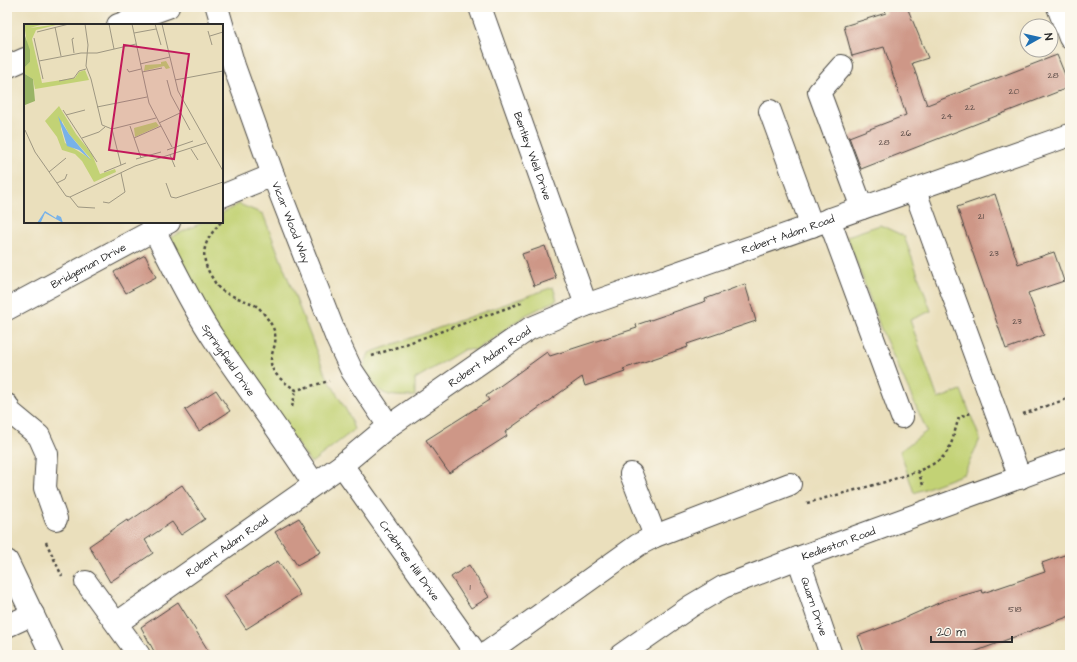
<svg xmlns="http://www.w3.org/2000/svg" width="1077" height="662" viewBox="0 0 1077 662" font-family="'Architects Daughter',sans-serif">
<rect width="100%" height="100%" fill="#fbf7ec"/>
<filter id="ink" filterUnits="userSpaceOnUse"><feTurbulence type="fractalNoise" baseFrequency=".025" numOctaves="2"/><feDisplacementMap in="SourceGraphic" scale="8" xChannelSelector="R" yChannelSelector="G"/><feConvolveMatrix kernelMatrix="1 2 1 2 8 2 1 2 1" color-interpolation-filters="sRGB"/></filter>
<filter id="wash" filterUnits="userSpaceOnUse"><feTurbulence type="fractalNoise" baseFrequency=".012" numOctaves="4" result="noise"/><feDisplacementMap in="SourceGraphic" scale="16" xChannelSelector="R" yChannelSelector="G"/><feGaussianBlur stdDeviation="0.9" result="paint"/><feColorMatrix in="noise" values="0 0 0 0 0 0 0 0 0 0 0 0 0 0 0 0 0 1.4 0 .05"/><feComposite in="paint" operator="in"/></filter>
<g filter="url(#wash)">
<rect width="100%" height="100%" fill="#eadfbc"/>
<path fill="#c2d275" stroke="#767e50" d="M239 204 263 214 324 371 350 417 354 430 311 463 207 316 165 240 203 222H222V213Z
M880 225 904 236 931 311 910 320 938 399 961 390 980 439 964 474 914 493 900 451 927 431 881 329 847 236Z
M553 287 557 300 526 315 476 350 465 349 415 379V396C380 397 382 395 363 368L369 353Z"/>
<g id="blocks">
<path fill="#ce9787" d="M884 7H907L928 58 912 63 927 105 1057 55 1070 87 861 169 849 137 906 115 884 47 852 56 844 26 886 13Z
M995 194 1018 264 1054 252 1064 281 1028 293 1044 335 1006 349 957 207Z
M545 246 556 278 534 286 522 254Z
M145 255 156 277 126 293 114 272Z
M745 284 756 321 687 344 688 347 623 369 625 372 585 386 582 377 505 432 507 436 449 473 426 440 489 400 486 396 547 352 550 356 637 328 636 325 706 301 705 299Z
M216 390 230 411 199 431 185 410Z
M182 485 205 519 181 535 172 522 145 540 153 553 110 582 89 546 127 520 128 522Z
M299 518 321 552 297 565 275 532Z
M1070 553V616L966 655H865L858 636 896 622 943 601 982 590 983 593 1045 572 1042 563Z
M278 561 300 595 246 629 224 596Z
M469 565 489 597 471 608 451 577Z
M178 602 211 655H156L141 627Z"/>
</g>
</g>
<g filter="url(#ink)">
<use href="#blocks" fill-opacity="0" stroke="#484641" stroke-width="1"/>
<g fill="none" stroke-linecap="round" stroke-linejoin="round">
<defs>
<g id="minor">
<path id="s1" d="M217 7 234 66 273 175 337 339 352 371 389 426"/>
<path id="s2" d="M480 7 586 305"/>
<path d="M1058 7 1070 38"/>
<path d="M118 25 168 7"/>
<path d="M842 66 819 92 862 208"/>
<path d="M7 67 25 59"/>
<path d="M770 111 812 226"/>
<path d="M915 191 1020 478"/>
<path d="M222 196 273 175"/>
<path d="M829 219 902 417"/>
<path id="s3" d="M154 230C173 266 191 305 214 339 247 388 282 434 314 484"/>
<path id="s4" d="M7 309 169 222"/>
<path d="M7 405 10 412 39 436 47 454 45 488 56 519"/>
<path id="s5" d="M342 465 477 655"/>
<path d="M631 474 655 536"/>
<path id="s6" d="M798 558 831 655"/>
<path d="M7 561 52 655"/>
<path d="M86 582 139 655"/>
<path id="s7" d="M117 623 342 465 389 426 529 329 586 305 1070 135"/>
<path d="M7 626 33 614"/>
<path d="M484 655 638 545 655 536 790 484"/>
<path id="s8" d="M621 655 691 606 723 587 798 558 1070 459"/>
</g>
</defs>
<use href="#minor" stroke="#484641" stroke-width="24"/>
<path stroke="#484641" stroke-width="2.5" stroke-dasharray="3 3" stroke-linecap="butt" d="M221 222C205 240 198 253 211 276 214 280 216 286 220 289 231 298 246 299 258 307 262 311 268 319 271 324 288 352 247 360 296 390L329 381
M372 356 524 302
M292 407 296 390
M1023 414 1070 398
M923 485 918 471C952 457 949 450 959 417L971 413
M807 503 885 482 918 471
M46 542 62 576"/>
<use href="#minor" stroke="#fff" stroke-width="22"/>
</g>
</g>
<g text-anchor="middle" dominant-baseline="central" stroke-width="3" stroke-linejoin="round" paint-order="stroke">
<g font-size="9" fill="#544642">
<text x="1053" y="75">28</text>
<text x="1014" y="91">20</text>
<text x="970" y="107">22</text>
<text x="947" y="116">24</text>
<text x="906" y="133">26</text>
<text x="884" y="142">28</text>
<text x="981" y="216">21</text>
<text x="994" y="253">23</text>
<text x="1017" y="321">23</text>
<text x="470" y="587">1</text>
<text x="1015" y="609">518</text>
</g>
<g font-size="11" fill="#2b2b2b" stroke="#fbf7ec">
<text stroke="none"><textPath href="#s2" startOffset="158">Bentley Well Drive</textPath></text>
<text stroke="none"><textPath href="#s1" startOffset="228">Vicar Wood Way</textPath></text>
<text stroke="none"><textPath href="#s7" startOffset="782">Robert Adam Road</textPath></text>
<text stroke="none"><textPath href="#s4" startOffset="92">Bridgeman Drive</textPath></text>
<text stroke="none"><textPath href="#s7" startOffset="458">Robert Adam Road</textPath></text>
<text stroke="none"><textPath href="#s3" startOffset="150">Springfield Drive</textPath></text>
<text stroke="none"><textPath href="#s8" startOffset="246">Kedleston Road</textPath></text>
<text stroke="none"><textPath href="#s7" startOffset="134">Robert Adam Road</textPath></text>
<text stroke="none"><textPath href="#s5" startOffset="117">Crabtree Hill Drive</textPath></text>
<text stroke="none"><textPath href="#s6" startOffset="51">Quarn Drive</textPath></text>
</g>
</g>
<g transform="translate(24 24)">
<rect width="199" height="199" fill="#eadfbc"/>
<path d="M0 0H20L6 4 36 0 12 6 8 15 18 59 51 54 55 48 61 46 65 56 11 65 9 55 1 50 0 44 6 38ZM142 37 146 44 142 45 140 42 120 47 121 41 137 40V38ZM35 82 52 110 68 130 76 150 91 145 92 148 70 158 58 137 51 130 38 126 33 113 21 97ZM38 97 45 110 67 135 41 119 37 105ZM132 98 135 102 111 113 110 104Z" fill="#c2d275" fill-rule="evenodd"/>
<path d="M0 9 6 26V38L0 44ZM0 45 1 50 9 55 11 77 1 81Z" fill="#99b466"/>
<path d="M34 92 45 110 67 136 55 126 43 122ZM21 187 32 194 33 191 37 193 39 199 21 189 17 198 13 199Z" fill="#78b2e9"/>
<path fill="none" stroke="#9e9782" stroke-width="1" d="M61 0 64 21 62 42 67 55 78 101 88 105 132 94M85 0 90 25M108 0 125 79 148 123M131 0 137 21M138 0 154 67 199 147M31 3 37 32M184 7 188 21M13 8 45 0M110 9 132 5M186 12 199 8M10 14 19 55M50 14 48 15 50 29M15 37 57 29H73L112 20M116 40 146 33M103 45 105 48 117 45M118 48 138 44M143 56 147 71 166 106M151 56 199 47M35 57 50 54 55 47 62 45M73 83 123 73M39 86 73 138M42 91 61 86M135 99 156 89M106 102 117 134M88 105 97 141M1 106 11 128 42 172 46 173M58 114 75 108 81 103M110 114 137 102M167 125 174 136M143 126 169 117M146 131 151 143M112 135 137 128M25 148 42 134M80 148 102 139M33 159 41 155 43 150M142 159 147 173 152 174 199 158M46 173 111 142 182 119M46 173 54 183 71 184M79 178 85 179 101 168 97 149"/>
<path fill="#c2185b" fill-opacity="0.15" stroke="#c2185b" stroke-width="2" d="M100 21 165 30 150 135 85 126Z"/>
<rect width="199" height="199" fill="none" stroke="#2b2b2b" stroke-width="2"/>
</g>
<rect width="1077" height="662" fill="none" stroke="#fbf7ec" stroke-width="24"/>
<g transform="translate(1039 38) rotate(82)"><circle r="19" fill="#fbf7ec" stroke="#a8a59f"/>
<path d="M0-3L7 15L0 10L-7 15Z" fill="#1f6fb2"/>
<text y="-6" font-size="11" font-weight="bold" text-anchor="middle" fill="#2b2b2b">N</text>
</g>
<path d="M931 636v6h81v-6" fill="none" stroke="#2b2b2b" stroke-width="2"/>
<text x="937" y="636" font-size="12" fill="#2b2b2b" stroke="#fbf7ec" stroke-width="3" paint-order="stroke">20 m</text>
</svg>
